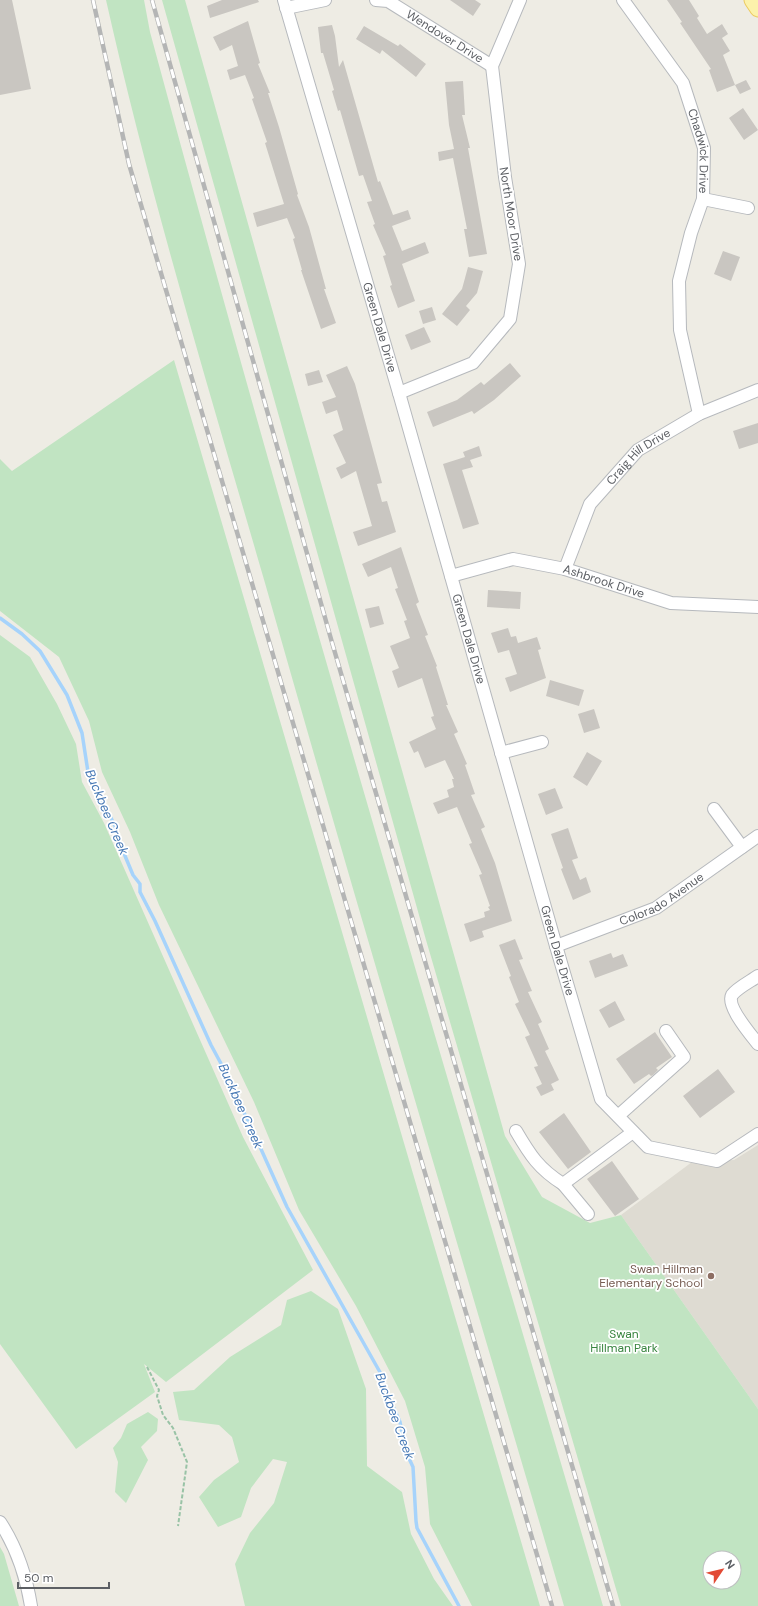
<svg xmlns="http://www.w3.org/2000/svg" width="758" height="1606" viewBox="0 0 758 1606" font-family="'DM Sans',sans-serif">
<rect width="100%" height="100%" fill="#eeece4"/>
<path fill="#dedbd2" d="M758 1145V1409L621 1215 692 1162 734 1160Z"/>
<path fill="#c1e4c2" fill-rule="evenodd" d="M106 0H144L150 32C292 559 449 1082 603 1606H564C464 1265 362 925 265 583 209 390 150 196 106 0Z
M162 0H185L505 1136 542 1197 590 1223 621 1215 758 1409V1606H621L426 940ZM710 1558H734V1582H710Z
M174 360 540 1606H472L430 1524 425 1467 405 1401 356 1306 299 1210 254 1102 159 905 130 832 102 772 89 721 59 657 0 611V459L12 471Z
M0 635 30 657 57 704 76 744 82 782 104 823 243 1137 313 1270 166 1382 144 1364 155 1392 76 1449 0 1344Z
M311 1291 338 1309 366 1389 367 1466 402 1492 411 1534 434 1579 453 1606H245L235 1564 250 1533 274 1503 287 1462 273 1459 251 1488 241 1517 218 1527 199 1497 214 1480 239 1462 232 1437 219 1425 179 1420 173 1392 194 1390 230 1357 281 1325 287 1300Z
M148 1412 158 1419 157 1431 141 1447 148 1460 126 1503 115 1492 118 1462 113 1448 121 1438 127 1424Z
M0 1547 4 1554 19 1606H0Z"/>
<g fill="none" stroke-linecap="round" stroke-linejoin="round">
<path stroke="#a6d3fb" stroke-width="3.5" d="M0 618 22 634 40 651 67 695 82 733 88 772 115 826 118 839 133 875 140 884V892L155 921 211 1045 232 1084V1092L247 1118 287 1207 381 1374 383 1384 400 1422 406 1452 413 1467 416 1521 417 1528 459 1606"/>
</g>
<path fill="#c9c6c1" d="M0 0H12L31 89 0 95Z
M222 0H258L259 2 210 18 207 6Z
M450 0H475L481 4 473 16Z
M667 0H689L699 16 697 18 707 34 722 24 728 34 722 38 730 51 723 55 735 85 717 92 709 70 711 69 680 23 682 22Z
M248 21 260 63 258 64 270 93H268L279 127 298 194 297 195 309 227 326 289H324L336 323 321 329 301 270H302L293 239 295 238 287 218 257 227 253 213 284 204 265 143 267 142 252 99 254 98 245 75 230 80 227 70 238 66 232 45 220 51 213 37Z
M332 25 335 36 339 67 343 60 378 182 380 181 393 215 408 210 411 219 392 226 402 251 425 242 429 253 402 264 415 301 398 308 390 286 392 285 383 256 386 255 373 225 375 224 367 202 372 201 363 175 359 176 340 110 338 111 332 91 334 90 323 53H321L318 27Z
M364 26 398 46 400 44 426 64 416 77 382 50 380 54 356 39Z
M746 80 751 89 740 94 735 85Z
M463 81 465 115H462L470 148H468L487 254 469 257 464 229H467L453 158 439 161 438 152 454 149 449 125 445 82Z
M743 108 758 130 744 140 729 118Z
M723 251 740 257 731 281 714 274Z
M468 267 483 271 477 293 466 306 470 310 457 326 442 314 462 289Z
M432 307 436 320 423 324 419 311Z
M424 327 431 342 411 350 405 335Z
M510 363 521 376 494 400 474 414 472 411 433 427 427 412 457 400 481 382 484 385Z
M347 366 355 384 382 483 377 484 382 502 387 501 396 532 358 546 353 532 372 526 356 471 341 479 336 468 346 463 333 435 343 430 337 410 326 414 322 402 336 397 326 375Z
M319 370 323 382 308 386 305 374Z
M758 423V443L739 449 733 431Z
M479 446 482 456 470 460 473 467 462 470 479 524 463 529 443 464 465 457 463 452Z
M401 547 419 602 416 604 428 635 425 636 437 666 436 667 448 705H446L458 732 454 734 467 764 465 765 475 794 471 795 485 827 481 829 495 863 512 921 482 931 484 937 470 942 464 924 485 917 484 912 490 910 488 907 490 906 479 875 482 874 469 844 472 843 457 807 438 814 433 803 449 797 447 790 454 787 452 779H454L445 760 425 768 418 751 414 753 409 742 436 729 431 717 434 716 422 678 398 688 392 671 399 668 390 646 410 638 404 621 407 620 395 589 398 588 391 567 368 577 362 564Z
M488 590 521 592 520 609 487 607Z
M379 606 384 624 370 628 365 609Z
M508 628 511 637 516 636 518 643 537 637 541 649 538 650 546 678 510 692 505 678 517 674 509 650 498 653 491 633Z
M550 680 584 690 579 706 546 696Z
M594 709 600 728 584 733 578 714Z
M587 752 602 761 587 786 573 777Z
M555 788 563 808 546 815 538 794Z
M568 828 578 858 572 860 580 880 586 877 591 892 573 900 561 869 563 868 551 834Z
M515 939 523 959 519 960 532 991 528 992 542 1022 538 1024 549 1049 545 1051 559 1080 551 1084 554 1090 541 1096 536 1087 542 1084 534 1067 538 1066 525 1037 530 1035 515 1004 519 1002 509 977 511 976 499 945Z
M611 953 613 958 623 954 628 966 595 978 589 961Z
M615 1001 625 1020 609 1028 599 1010Z
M655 1032 672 1057 656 1068 658 1070 653 1075 651 1076 649 1074 634 1084 616 1059Z
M718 1069 735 1092 700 1118 683 1096Z
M564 1113 591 1152 568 1169 539 1132Z
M612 1161 639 1199 615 1216 587 1179Z"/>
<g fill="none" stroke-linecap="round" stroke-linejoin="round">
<defs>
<g id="minor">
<path id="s1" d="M284 0 399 393 556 946 601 1099 648 1147 717 1161 758 1134"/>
<path id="s2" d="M376 0 388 1 492 66"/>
<path id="s3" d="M623 0 683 83 704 148 703 199 691 233 679 281 680 330 699 414"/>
<path d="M286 8 325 0"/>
<path d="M703 199 748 208"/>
<path d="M399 393 473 363 510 319 519 264 505 177 492 66 520 0"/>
<path id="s4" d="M565 569 590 504 638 450 699 414 758 390"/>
<path id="s5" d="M451 576 513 559 565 569 671 603 758 607"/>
<path d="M501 753 542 742"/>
<path d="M714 809 742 847"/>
<path id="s6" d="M556 946 656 908 758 836"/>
<path d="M758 976C751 981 737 988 732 995 726 1006 751 1035 758 1044"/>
<path d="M618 1116 684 1057 666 1031"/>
<path d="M516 1131C530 1155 539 1169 563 1184L633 1132"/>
<path d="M563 1184 588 1214"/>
<path d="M0 1522C17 1548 26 1575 31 1606"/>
</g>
<path id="major" d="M752 0 758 9"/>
</defs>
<use href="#minor" stroke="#b6b9bd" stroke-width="14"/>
<use href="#major" stroke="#ecca5f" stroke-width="17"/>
<path stroke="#99c3a6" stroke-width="2" stroke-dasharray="4 2" stroke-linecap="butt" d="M147 1367 159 1390 157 1396 163 1415 173 1428 187 1462 178 1526"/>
<use href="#minor" stroke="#fff" stroke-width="12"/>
<use href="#major" stroke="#fcf2ab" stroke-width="15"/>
<defs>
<path id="rail" d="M93 0 129 164 552 1606
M152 0 331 639 613 1606"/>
</defs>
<use href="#rail" stroke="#b4b5b5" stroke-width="4.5"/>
<use href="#rail" stroke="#fff" stroke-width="3" stroke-dasharray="9" stroke-linecap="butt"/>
</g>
<circle fill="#8d6e63" stroke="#fff" stroke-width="1.5" cx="711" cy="1276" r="4"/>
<g text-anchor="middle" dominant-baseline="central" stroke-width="3.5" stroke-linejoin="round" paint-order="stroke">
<g font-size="12" fill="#5c5f64" stroke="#fff">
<text stroke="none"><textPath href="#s2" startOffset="79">Wendover Drive</textPath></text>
<text stroke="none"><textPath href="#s3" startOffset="173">Chadwick Drive</textPath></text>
<text transform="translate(511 214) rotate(81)">North Moor Drive</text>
<text stroke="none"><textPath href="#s1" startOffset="341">Green Dale Drive</textPath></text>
<text stroke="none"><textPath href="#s4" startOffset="138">Craig Hill Drive</textPath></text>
<text stroke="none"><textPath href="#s5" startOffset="158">Ashbrook Drive</textPath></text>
<text stroke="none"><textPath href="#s1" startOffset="665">Green Dale Drive</textPath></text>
<text stroke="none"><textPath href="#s6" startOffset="116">Colorado Avenue</textPath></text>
<text stroke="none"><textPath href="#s1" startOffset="989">Green Dale Drive</textPath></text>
</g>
<g font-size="12" fill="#785e54" stroke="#fff" text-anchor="end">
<text x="703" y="1269">Swan Hillman<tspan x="703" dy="14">Elementary School</tspan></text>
</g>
<g font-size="12" fill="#398540" stroke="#fff">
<text x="624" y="1334">Swan<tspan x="624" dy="14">Hillman Park</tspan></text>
</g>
<g font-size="13" font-style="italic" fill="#4678b5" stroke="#fff">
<text transform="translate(107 812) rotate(67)">Buckbee Creek</text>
<text transform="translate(241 1106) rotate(66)">Buckbee Creek</text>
<text transform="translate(395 1416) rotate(70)">Buckbee Creek</text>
</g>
</g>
<g transform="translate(722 1570) rotate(55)"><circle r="19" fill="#ffffff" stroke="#bebfc1"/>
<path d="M0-3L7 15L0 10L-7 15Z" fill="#e24a35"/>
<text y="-6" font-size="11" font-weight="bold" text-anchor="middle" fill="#5c5f64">N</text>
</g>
<path d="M18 1582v6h91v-6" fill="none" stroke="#5c5f64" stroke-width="2"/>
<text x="24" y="1582" font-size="12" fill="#5c5f64" stroke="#ffffff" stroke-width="3" paint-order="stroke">50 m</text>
</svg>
